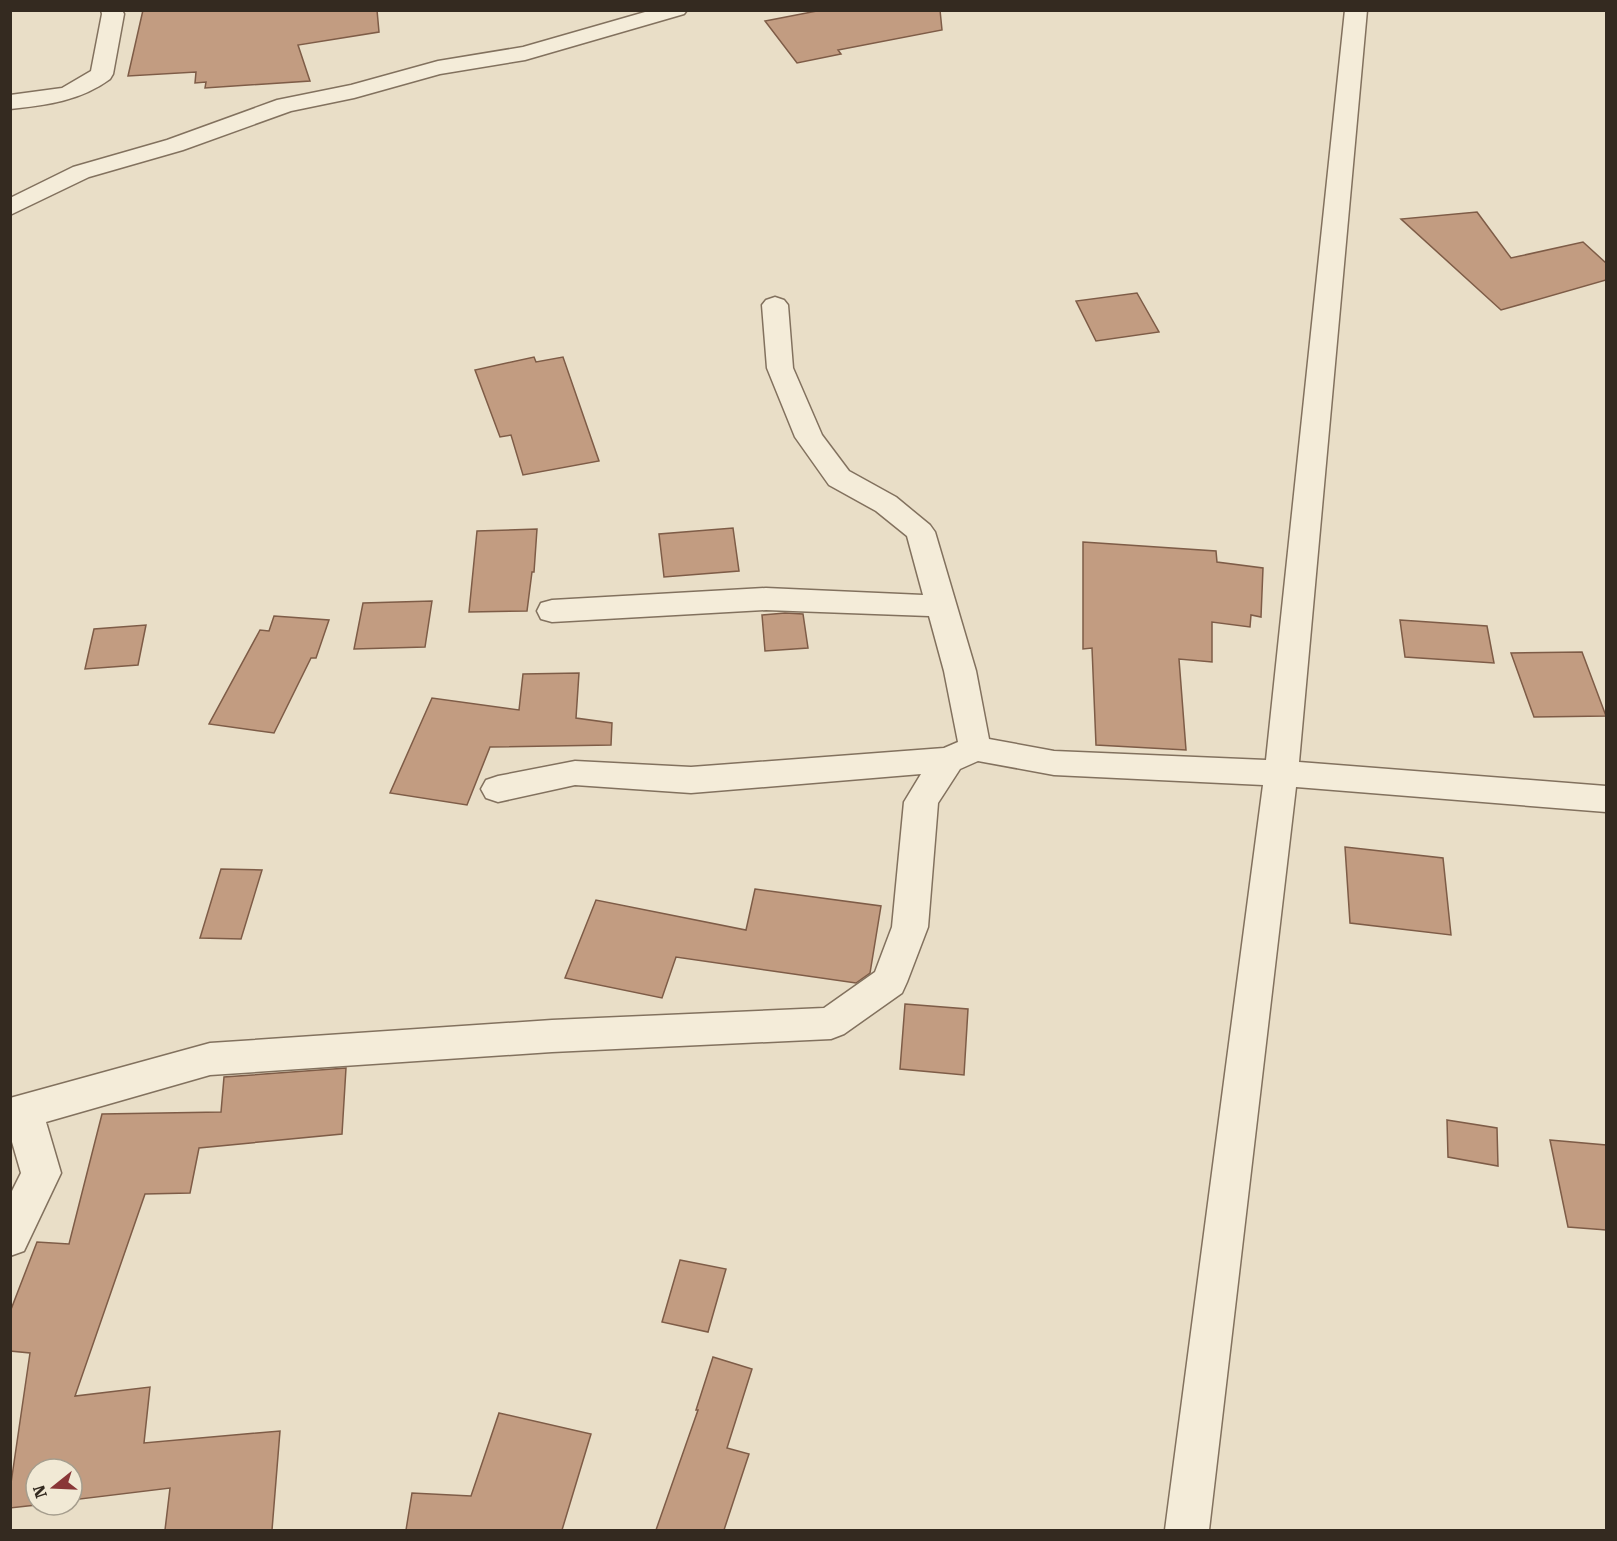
<svg xmlns="http://www.w3.org/2000/svg" width="1617" height="1541" viewBox="0 0 1617 1541" font-family="'Roboto Serif',serif">
<rect width="100%" height="100%" fill="#e9dec7"/>
<path fill="#c29c81" stroke="#7e5c47" stroke-width="1.5" d="M143 10H377L379 32 298 45 310 81 205 88 206 82 195 83 196 72 128 76Z
M822 10H940L942 30 838 50 841 54 797 63 765 21Z
M1477 212 1511 258 1583 242 1606 263V280L1501 310 1401 219Z
M1137 293 1159 332 1096 341 1076 301Z
M534 357 536 362 563 357 599 461 523 475 511 435 500 437 475 370Z
M733 528 739 571 664 577 659 534Z
M537 529 534 572H532L527 611 469 612 477 531Z
M1083 542 1216 551 1217 562 1263 568 1261 617 1251 615 1250 627 1212 622V662L1179 659 1186 750 1096 745 1092 648 1083 649Z
M432 601 425 647 354 649 363 603Z
M785 613 803 614 808 648 765 651 762 615Z
M274 616 329 620 316 658H311L274 733 209 724 260 630 269 631Z
M1400 620 1487 626 1494 663 1405 657Z
M146 625 138 665 85 669 94 629Z
M1582 652 1606 716 1534 717 1511 653Z
M579 673 576 718 612 723 611 745 490 747 467 805 390 793 432 698 519 710 523 674Z
M1345 847 1443 858 1451 935 1350 923Z
M221 869 262 870 241 939 200 938Z
M755 889 881 906 870 973 856 983 676 957 662 998 565 978 596 900 746 930Z
M905 1004 968 1009 964 1075 900 1069Z
M346 1068 342 1134 199 1148 190 1193 145 1194 75 1396 150 1387 144 1443 280 1431 272 1530H165L170 1488 72 1500V1469H36V1505L10 1508V1490L30 1353 10 1351V1312L37 1242 69 1244 102 1114 221 1112 224 1077Z
M1447 1120 1497 1128 1498 1166 1448 1157Z
M1550 1140 1606 1145V1230L1568 1227Z
M680 1260 726 1269 708 1332 662 1322Z
M713 1357 752 1369 727 1448 749 1454 724 1530H656L698 1410H696Z
M499 1413 591 1434 562 1530H406L412 1493 471 1496Z"/>
<g fill="none" stroke-linecap="round" stroke-linejoin="round">
<defs>
<path id="minor" d="M101 10H122L124 14 113 74 110 79C80 101 47 105 10 109V95L62 88 91 71 102 14Z
M652 10H687L684 14 525 60 440 74 354 98 291 111 183 150 89 177 10 215V198L73 167 167 140 277 100 351 85 438 61 523 47Z
M1345 10H1367L1299 762 1606 786V812L1296 787 1209 1530H1165L1263 785 1054 775 978 761 960 769 938 803 928 927 907 982 902 993 844 1034 831 1039 552 1052 210 1075 46 1122 61 1173 24 1251 10 1256V1195L21 1173 10 1135V1098L210 1043 552 1020 824 1008 875 972 892 927 904 802 921 774 691 793 575 785 498 802 486 798 481 789 486 780 498 776 575 761 691 767 944 748 958 742 944 671 929 616 766 610 552 622 541 619 537 611 541 603 552 600 766 588 923 595 907 536 876 511 829 485 795 437 767 368 762 305 766 300 775 297 784 300 788 305 793 368 822 435 849 471 896 497 930 525 935 532 976 671 989 739 1054 751 1266 760Z"/>
</defs>
<use href="#minor" stroke="#82715e" stroke-width="3"/>
<use href="#minor" fill="#f4ecd9" fill-rule="evenodd"/>
</g>
<rect width="1617" height="1541" fill="none" stroke="#342a20" stroke-width="24"/>
<g transform="translate(54 1487) rotate(252)"><circle r="28" fill="#f1e9d5" stroke="#a59d8d" stroke-width="1.5"/>
<path d="M0-4.5L10 22L0 15L-10 22Z" fill="#893637"/>
<text y="-9" font-size="16" font-weight="bold" text-anchor="middle" fill="#342a20">N</text>
</g>
</svg>
